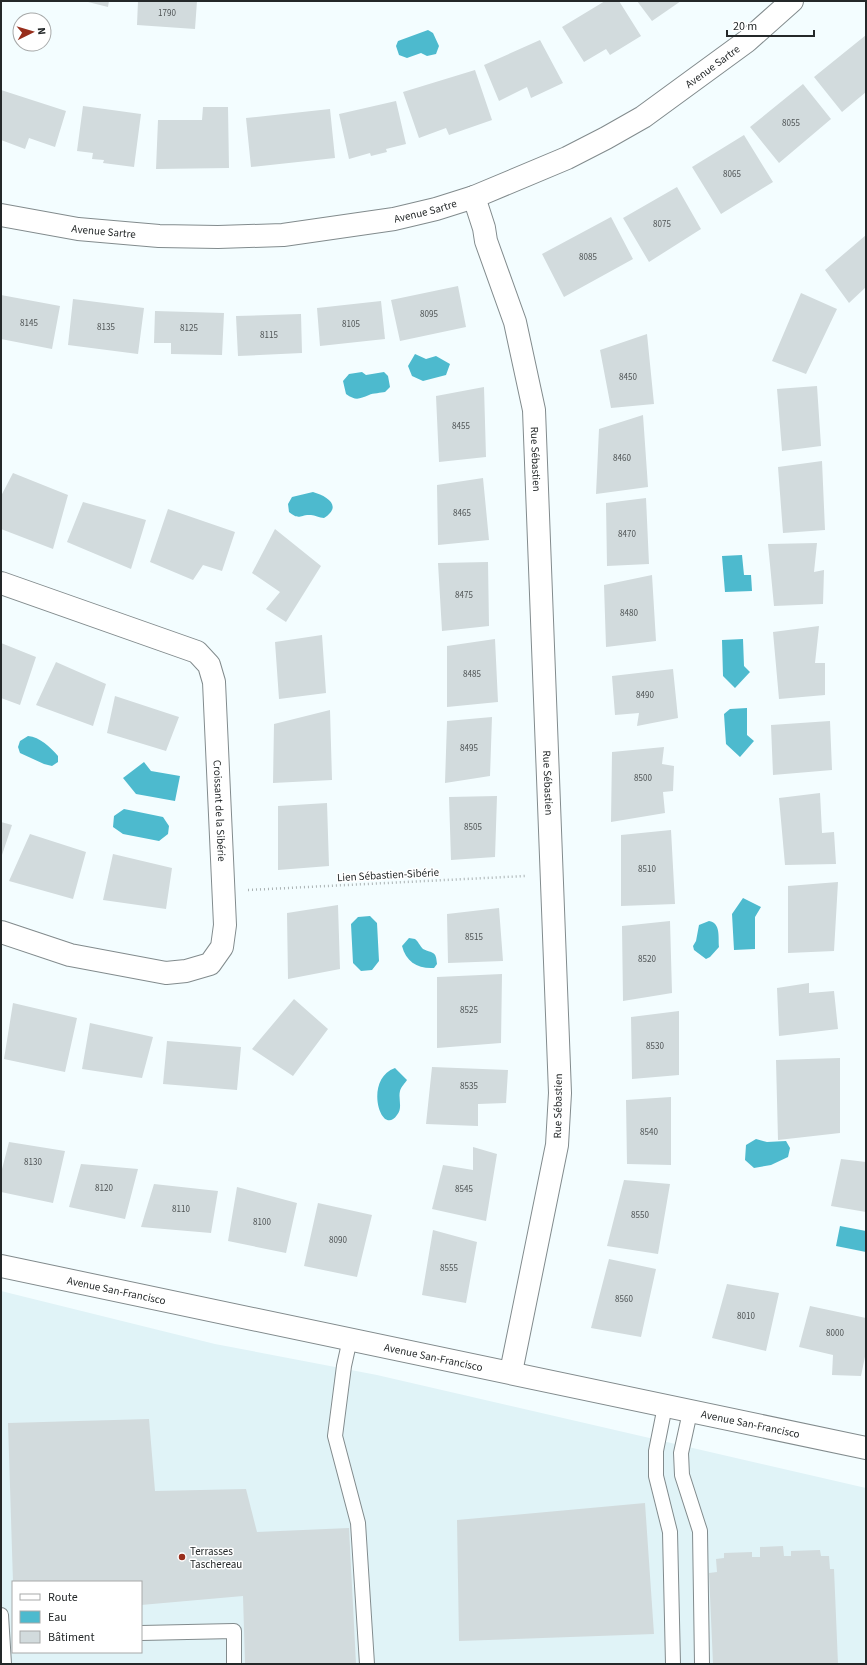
<svg xmlns="http://www.w3.org/2000/svg" width="867" height="1665" viewBox="0 0 867 1665" font-family="'Source Sans 3',sans-serif">
<rect width="100%" height="100%" fill="#f3fdff"/>
<path fill="#e0f3f7" fill-rule="evenodd" d="M1 1291 215 1344 377 1375 866 1488V1664H1ZM13 1582H141V1652H13Z"/>
<path fill="#4dbace" d="M428 30 433 33 439 46 436 54 427 56 421 53 407 58 399 55 396 46 398 41Z
M415 354 426 359 436 356 450 364 446 375 423 381 412 376 408 366Z
M362 372 366 375 384 372 388 376 390 387 385 392C381 393 373 393 369 395 359 399 356 401 346 394L343 381 349 374Z
M313 492C327 496 343 506 324 518 319 518 315 515 311 515 300 514 300 521 289 512L288 504 292 497Z
M742 555 744 575H751L752 591 725 592 722 556Z
M743 639 744 666 750 672 735 688 723 676 722 640Z
M747 708V735L754 741 740 757 726 744 724 714 730 709Z
M28 736C40 737 50 747 58 756V762L52 766 44 764 20 753 18 747 20 741Z
M144 762 151 771 180 776 175 801 136 794 123 778Z
M124 809 163 817 169 826 168 834 159 841 123 834 113 827 114 816Z
M743 898 761 907 755 917V949L734 950 732 914Z
M370 916 377 923 379 961 372 970 361 971 353 963 351 924 358 917Z
M709 921C721 923 718 937 719 947L710 957 706 959 694 950 693 946 696 941 699 925Z
M409 938 415 939C418 941 420 946 423 949 433 954 436 950 437 964L434 968C418 969 406 962 402 946Z
M395 1068 407 1080C405 1083 401 1087 400 1091 398 1099 403 1108 397 1115 381 1138 363 1079 395 1068Z
M756 1139 767 1142 786 1141 790 1148 788 1157 771 1165 754 1168 745 1160 746 1145Z
M840 1226 866 1231V1252L836 1246Z"/>
<path fill="#d2dbdd" d="M84 1H109L108 7Z
M138 1H197L195 29 137 25Z
M605 1H619L641 36 610 55 606 49 584 62 562 27Z
M637 1H681L652 21Z
M866 35V92L842 112 814 77Z
M540 40 563 83 531 98 527 87 499 101 484 65Z
M475 70 492 120 449 135 446 128 419 138 403 92Z
M803 84 831 119 779 163 750 127Z
M1 90 66 111 55 147 29 138 25 149 1 140Z
M396 101 406 144 386 149 387 152 371 156 370 153 349 159 339 114Z
M83 106 141 114 134 167 103 163 104 160 92 159 93 153 77 151Z
M203 107H228L229 168 156 169 158 120H202Z
M330 109 335 158 251 167 246 118Z
M744 135 773 182 721 214 692 167Z
M677 187 701 229 649 262 623 218Z
M611 217 633 259 564 297 542 254Z
M866 235V287L849 303 825 270Z
M458 286 466 327 400 341 391 300Z
M801 293 837 309 806 374 772 361Z
M1 295 60 306 52 349 1 339Z
M73 299 144 308 138 354 68 345Z
M381 301 385 339 320 346 317 308Z
M155 311 224 313 222 355 171 354V343H154Z
M301 314 302 353 238 356 236 316Z
M647 334 654 404 611 408 600 350Z
M817 386 821 446 782 451 777 389Z
M484 387 486 457 439 462 436 396Z
M643 415 648 487 596 494 599 429Z
M822 461 825 530 783 533 778 467Z
M13 473 68 495 53 549 1 529V496Z
M483 478 489 540 438 545 437 485Z
M646 498 649 564 607 566 606 503Z
M83 502 146 520 131 569 67 542Z
M168 509 235 532 222 571 203 565 193 580 150 562Z
M275 529 321 566 286 622 266 609 280 592 252 573Z
M817 543 814 572 824 570 823 604 774 606 768 544Z
M488 562 489 626 442 631 438 563Z
M652 575 656 641 606 647 604 585Z
M819 626 815 663H825V695L779 699 773 632Z
M322 635 326 693 279 699 275 642Z
M495 639 498 702 447 707V646Z
M1 643 36 657 20 705 1 698Z
M56 662 106 684 93 726 36 705Z
M673 669 678 718 637 726 639 713 615 715 612 676Z
M115 696 179 717 166 751 107 733Z
M330 710 332 780 273 783 274 724Z
M492 717 490 776 445 783 447 721Z
M830 721 832 770 773 775 771 725Z
M664 747 662 764 674 766 673 791 663 792 665 813 611 822 612 752Z
M820 793 822 833 834 832 836 864 785 865 779 798Z
M497 796 495 857 451 860 449 797Z
M327 803 329 866 278 870V806Z
M1 822 12 825 1 858Z
M671 830 675 904 621 906V835Z
M30 834 86 852 73 899 9 881Z
M113 854 172 868 166 909 103 900Z
M838 882 834 951 788 953V886Z
M338 905 340 969 288 979 287 913Z
M499 908 503 961 448 963 447 914Z
M670 921 672 993 623 1001 622 926Z
M502 974 501 1043 437 1048V977Z
M809 983V993L834 991 838 1029 779 1036 777 988Z
M294 999 328 1029 293 1076 252 1049Z
M13 1003 77 1018 65 1072 4 1059Z
M679 1011V1075L632 1079 631 1017Z
M90 1023 153 1037 142 1078 82 1069Z
M167 1041 241 1047 237 1090 163 1084Z
M840 1058V1133L778 1140 776 1060Z
M432 1067 508 1070 506 1103 478 1104V1126L426 1124Z
M671 1097V1165L627 1164 626 1100Z
M9 1142 65 1151 53 1203 1 1192V1173Z
M473 1147 497 1154 486 1221 432 1209 443 1165 473 1170Z
M841 1159 866 1162V1212L831 1206Z
M81 1164 138 1169 125 1219 69 1207Z
M624 1180 670 1184 658 1254 607 1246Z
M154 1184 218 1191 211 1233 141 1227Z
M237 1187 297 1203 286 1253 228 1241Z
M318 1203 372 1215 357 1277 304 1266Z
M433 1230 477 1242 466 1303 422 1295Z
M609 1259 656 1269 641 1337 591 1328Z
M727 1284 779 1293 766 1351 712 1338Z
M810 1306 866 1318V1352L861 1376 832 1375 833 1355 799 1347Z
M149 1419 155 1491 246 1489 257 1532 349 1528 356 1664H245L243 1596 141 1605V1582H13L8 1423Z
M645 1503 654 1634 459 1641 457 1520Z
M783 1546 784 1556H791V1551L820 1550 821 1556H829L830 1569H834L838 1664H713L709 1573 717 1572 716 1559 724 1558V1553L752 1552V1557H760V1547Z"/>
<g fill="none" stroke-linecap="round" stroke-linejoin="round">
<defs>
<path id="service" d="M350 1339 344 1366 335 1436 358 1523 367 1664
M665 1406 656 1451V1476L670 1532 673 1664
M690 1412 681 1453 682 1475 700 1531 702 1664
M1 1615 4 1664
M141 1633 234 1631V1664"/>
<g id="minor">
<path id="s1" d="M474 197 484 228 486 241 515 322 534 410 560 1093 557 1145 511 1372"/>
<path id="s2" d="M1 215 78 229 159 236 218 237 283 235 394 219 436 209 474 197 567 158 606 138 643 117 747 41 792 1"/>
<path id="s3" d="M1 583 197 652 209 665 214 682 225 925 222 947 210 964 186 971 166 973 70 955 1 932"/>
</g>
<g id="tertiary">
<path id="s4" d="M1 1266 866 1448"/>
</g>
</defs>
<use href="#service" stroke="#828b8d" stroke-width="16"/>
<use href="#minor" stroke="#828b8d" stroke-width="24"/>
<use href="#tertiary" stroke="#828b8d" stroke-width="24"/>
<path stroke="#aab2b3" stroke-width="2.5" stroke-dasharray="1 3" stroke-linecap="butt" d="M248 890 525 876"/>
<use href="#service" stroke="#fff" stroke-width="14"/>
<use href="#minor" stroke="#fff" stroke-width="22"/>
<use href="#tertiary" stroke="#fff" stroke-width="22"/>
</g>
<circle fill="#982e1c" stroke="#fff" stroke-width="1.5" cx="182" cy="1557" r="4"/>
<g text-anchor="middle" dominant-baseline="central" stroke-width="3" stroke-linejoin="round" paint-order="stroke">
<g font-size="9" fill="#505556">
<text x="167" y="13">1790</text>
<text x="791" y="123">8055</text>
<text x="732" y="174">8065</text>
<text x="662" y="224">8075</text>
<text x="588" y="257">8085</text>
<text x="429" y="314">8095</text>
<text x="29" y="323">8145</text>
<text x="351" y="324">8105</text>
<text x="106" y="327">8135</text>
<text x="189" y="328">8125</text>
<text x="269" y="335">8115</text>
<text x="628" y="377">8450</text>
<text x="461" y="426">8455</text>
<text x="622" y="458">8460</text>
<text x="462" y="513">8465</text>
<text x="627" y="534">8470</text>
<text x="464" y="595">8475</text>
<text x="629" y="613">8480</text>
<text x="472" y="674">8485</text>
<text x="645" y="695">8490</text>
<text x="469" y="748">8495</text>
<text x="643" y="778">8500</text>
<text x="473" y="827">8505</text>
<text x="647" y="869">8510</text>
<text x="474" y="937">8515</text>
<text x="647" y="959">8520</text>
<text x="469" y="1010">8525</text>
<text x="655" y="1046">8530</text>
<text x="469" y="1086">8535</text>
<text x="649" y="1132">8540</text>
<text x="33" y="1162">8130</text>
<text x="104" y="1188">8120</text>
<text x="464" y="1189">8545</text>
<text x="181" y="1209">8110</text>
<text x="640" y="1215">8550</text>
<text x="262" y="1222">8100</text>
<text x="338" y="1240">8090</text>
<text x="449" y="1268">8555</text>
<text x="624" y="1299">8560</text>
<text x="746" y="1316">8010</text>
<text x="835" y="1333">8000</text>
</g>
<g font-size="11" fill="#242829" stroke="#fff">
<text stroke="none"><textPath href="#s2" startOffset="752">Avenue Sartre</textPath></text>
<text stroke="none"><textPath href="#s2" startOffset="428">Avenue Sartre</textPath></text>
<text stroke="none"><textPath href="#s2" startOffset="104">Avenue Sartre</textPath></text>
<text stroke="none"><textPath href="#s1" startOffset="271">Rue Sébastien</textPath></text>
<text stroke="none"><textPath href="#s1" startOffset="595">Rue Sébastien</textPath></text>
<text stroke="none"><textPath href="#s3" startOffset="372">Croissant de la Sibérie</textPath></text>
<text transform="translate(388 875) rotate(-3)">Lien Sébastien-Sibérie</text>
<text transform="translate(558 1106) rotate(-89)">Rue Sébastien</text>
<text stroke="none"><textPath href="#s4" startOffset="118">Avenue San-Francisco</textPath></text>
<text stroke="none"><textPath href="#s4" startOffset="442">Avenue San-Francisco</textPath></text>
<text stroke="none"><textPath href="#s4" startOffset="766">Avenue San-Francisco</textPath></text>
</g>
<g font-size="11" fill="#242829" stroke="#fff" text-anchor="start">
<text x="190" y="1551">Terrasses<tspan x="190" dy="13">Taschereau</tspan></text>
</g>
</g>
<rect width="867" height="1665" fill="none" stroke="#242829" stroke-width="4"/>
<rect x="12" y="1581" width="130" height="72" fill="#ffffff" stroke="#a7a9a9"/>
<rect x="20" y="1594" width="20" height="6" fill="#ffffff" stroke="#a7a9a9"/>
<text x="48" y="1601" font-size="12" fill="#242829">Route</text>
<rect x="20" y="1611" width="20" height="12" fill="#4dbace" stroke="#a7a9a9"/>
<text x="48" y="1621" font-size="12" fill="#242829">Eau</text>
<rect x="20" y="1631" width="20" height="12" fill="#d2dbdd" stroke="#a7a9a9"/>
<text x="48" y="1641" font-size="12" fill="#242829">Bâtiment</text>
<g transform="translate(32 32) rotate(85)"><circle r="19" fill="#ffffff" stroke="#a7a9a9"/>
<path d="M0-3L7 15L0 10L-7 15Z" fill="#982e1c"/>
<text y="-6" font-size="11" font-weight="bold" text-anchor="middle" fill="#242829">N</text>
</g>
<path d="M727 30v6h87v-6" fill="none" stroke="#242829" stroke-width="2"/>
<text x="733" y="30" font-size="12" fill="#242829" stroke="#ffffff" stroke-width="3" paint-order="stroke">20 m</text>
</svg>
